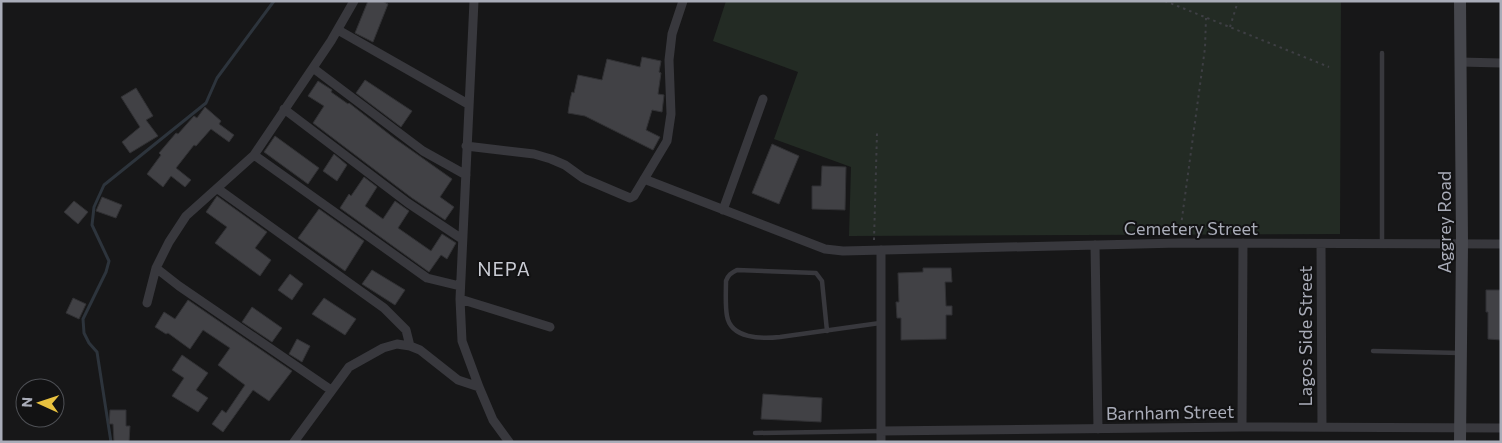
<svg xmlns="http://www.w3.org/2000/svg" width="1502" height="443" viewBox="0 0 1502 443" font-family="Commissioner,sans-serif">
<rect width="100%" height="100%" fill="#171718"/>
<path fill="#232b24" d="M726 1H1341L1340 234 849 236 851 167 774 139 798 72 713 41Z"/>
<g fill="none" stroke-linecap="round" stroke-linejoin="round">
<path stroke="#2d343c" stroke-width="3" d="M111 442 97 352 89 343 84 333 83 319 106 272 109 261 92 225 94 207 104 185 206 103 217 78 274 1"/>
</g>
<path fill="#414145" stroke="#313134" d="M368 1H382L388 4 373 42 355 33Z
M642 57 661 61 659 72 661 73 658 94 664 95 662 112 652 110 646 130 660 137 653 150 585 116 568 113 570 100 572 92 574 93 578 75 602 80 607 59 640 67Z
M365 80 412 111 401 127 356 93Z
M318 81 332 90 331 92 348 104 349 103 394 138 452 179 440 197 454 207 445 220 412 198 313 123 324 106 308 96Z
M136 88 153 116 146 120 158 136 130 153 122 142 140 127 121 97Z
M205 107 221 121 219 124 234 135 229 142 211 129 196 146 194 145 176 168 191 180 185 187 171 176 163 187 147 174 161 155 159 153 176 133 178 134 194 116 197 118Z
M275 136 319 168 308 184 264 152Z
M772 144 799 156 779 204 752 193Z
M334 154 347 165 337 181 323 171Z
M822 166 846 167 845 210 812 209V186H821Z
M364 177 377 187 365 206 383 219 395 201 409 211 398 228 431 251 442 234 456 243 447 259 441 255 429 272 340 208 349 194 351 196Z
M217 196 267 232 255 248 271 260 260 276 215 243 227 227 206 212Z
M102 197 122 205 116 218 96 211Z
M74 201 88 212 78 224 64 212Z
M319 209 364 241 345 271 298 238Z
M923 268H951L952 282H945L946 306H952V315H946V339L901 340V318H897L896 302H899L898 273 923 272Z
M372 270 405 290 395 305 362 284Z
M290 274 303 284 292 300 278 290Z
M1486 290H1501V340L1488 339V312H1486Z
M73 298 86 304 79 319 66 313Z
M324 298 356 319 345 335 312 314Z
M188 300 292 371 269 401 253 390 223 432 212 424 222 410 226 413 245 385 218 365 230 348 203 330 190 349 168 333 166 334 155 327 164 312 175 319Z
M252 307 282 328 272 342 242 322Z
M297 339 310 346 302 362 289 354Z
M182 355 208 373 196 390 208 398 198 412 172 396 184 378 172 370Z
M763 394 822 398 821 422 761 419Z
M110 410H126V426H130L129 442H114L113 424H109Z"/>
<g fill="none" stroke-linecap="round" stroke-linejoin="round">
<path stroke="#3e3f44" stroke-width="2" stroke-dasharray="2.5 4" stroke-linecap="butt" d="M1165 1 1329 67
M1230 27 1238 1
M1180 233 1205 48 1206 18
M874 240 877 133"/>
<path stroke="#38383d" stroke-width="4.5" d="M1382 53V243
M827 331 822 281 816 273 737 270C731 273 728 275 726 281 726 292 725 305 727 316 731 339 762 339 780 337L880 323
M1373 351 1460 353
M755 433 880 431"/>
<path stroke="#38383d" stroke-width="9" d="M474 1 460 299 462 341 479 387 493 420 509 442
M338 30 468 104
M1460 62 1501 63
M313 68 423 151 466 175
M284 109 408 203 462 239
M466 146 534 154 551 159 565 165 583 178 630 198 634 196 667 141 671 114 669 60 672 34 683 1
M254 155 427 278 460 286
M644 179 825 249 843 251 1179 243 1501 244
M218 189 384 308 406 330 410 346
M723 210 763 99
M1321 244 1322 427
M1095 245 1098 429
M156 268 179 286 331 390
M460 299 550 327
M147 303 156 268 169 242 186 216 254 155 331 41 354 1
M1242 427 1243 243
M880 431 1242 427 1501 428
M294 442 349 367 383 348 397 344 410 346 420 350 458 380 479 387
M881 442V250"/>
<path stroke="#46474d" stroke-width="12" d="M1460 1 1462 244 1460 442"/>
</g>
<g text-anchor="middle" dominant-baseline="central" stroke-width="4" stroke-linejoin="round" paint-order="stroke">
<g font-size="18" fill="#a9acb8" stroke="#121213">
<text transform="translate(1444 222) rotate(-90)">Aggrey Road</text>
<text x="1191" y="228">Cemetery Street</text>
<text transform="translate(1305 336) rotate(-90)">Lagos Side Street</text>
<text transform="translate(1170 412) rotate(-1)">Barnham Street</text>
</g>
<g font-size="19" letter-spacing="1" fill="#caccd4" stroke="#121213">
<text x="504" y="268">NEPA</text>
</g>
</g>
<rect width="1502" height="443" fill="none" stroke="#a9acb8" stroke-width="5"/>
<g transform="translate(40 403) rotate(273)"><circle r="24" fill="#121213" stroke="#4e5055"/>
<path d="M0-4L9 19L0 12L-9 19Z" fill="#e8c13f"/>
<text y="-8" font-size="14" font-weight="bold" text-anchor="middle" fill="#a9acb8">N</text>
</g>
</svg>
